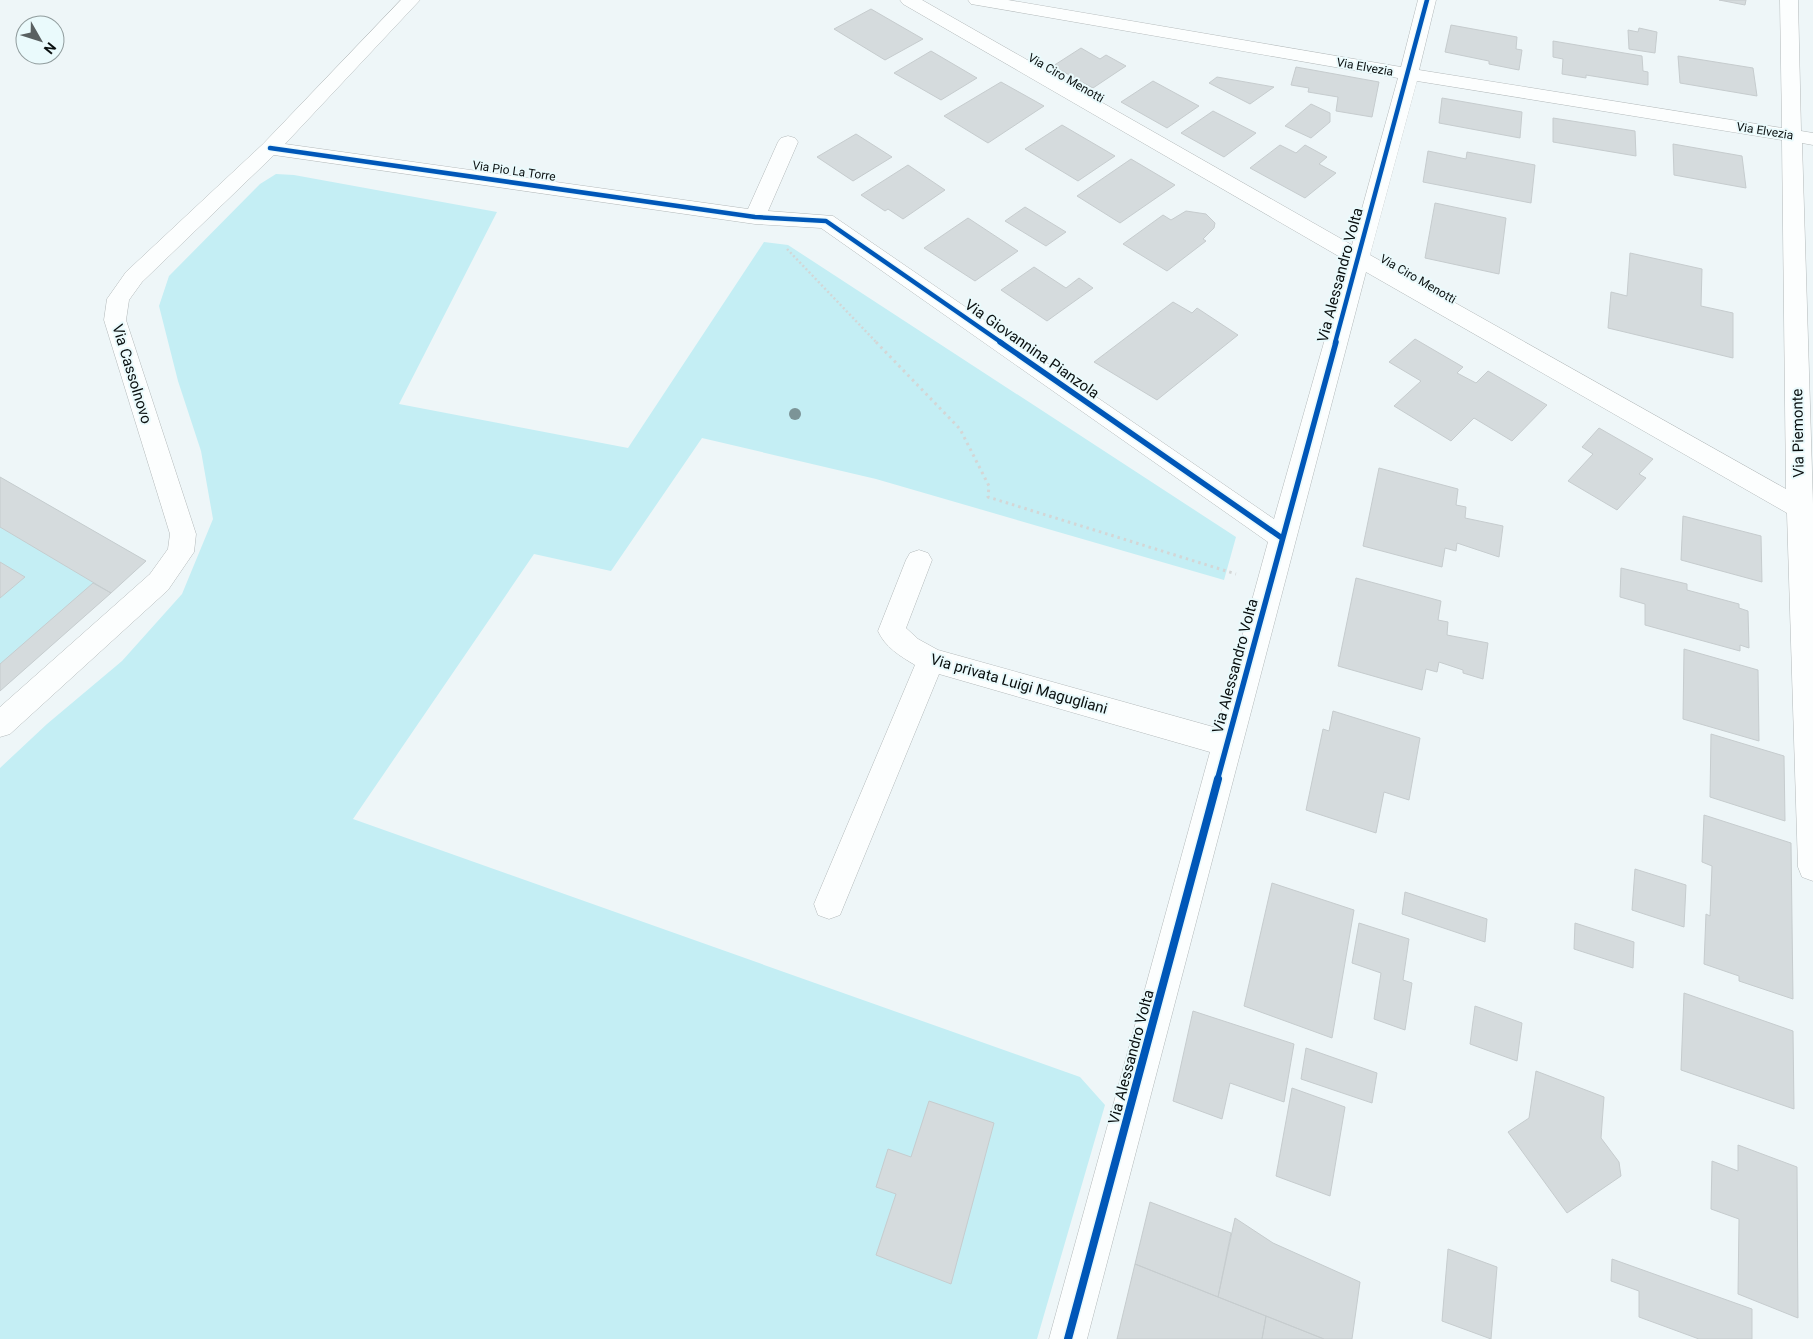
<svg xmlns="http://www.w3.org/2000/svg" width="1813" height="1339" viewBox="0 0 1813 1339" font-family="Roboto,sans-serif">
<rect width="100%" height="100%" fill="#eef6f8"/>
<path fill="#c4eef4" d="M276 174 294 175 497 212 399 404 628 448 764 242 788 245 1236 537 1224 580 876 479 702 438 611 571 534 554 353 819 1080 1077 1105 1105 1037 1339H0V768L47 724 122 661 182 594 213 519 201 451 178 381 159 306 169 276 260 184Z
M0 477 146 561 0 691Z"/>
<path fill="#d5dbdd" stroke="#c6ccce" d="M1719 0H1746L1745 5Z
M871 9 923 39 885 60 834 29Z
M1451 25 1517 37 1516 49 1522 50 1519 70 1489 64V61L1445 52Z
M1639 28 1657 32 1655 53 1629 49 1628 30 1638 32Z
M1553 41 1642 56 1643 71 1648 72V85L1586 75V78L1562 74 1563 59 1553 57Z
M1081 48 1100 59 1106 55 1126 66 1093 88 1053 66Z
M931 51 977 78 941 100 894 73Z
M1678 56 1753 68 1757 96 1680 83Z
M1296 67 1379 82 1372 117 1336 111 1338 97 1308 92 1309 88 1291 85Z
M1217 77 1274 87 1250 104 1209 83Z
M1153 81 1199 106 1167 128 1121 102Z
M1001 82 1044 106 988 143 944 116Z
M1442 98 1522 112 1520 138 1439 123Z
M1311 104 1330 113V122L1311 138 1285 126Z
M1213 111 1256 133 1224 157 1181 133Z
M1553 118 1635 131 1636 156 1553 142Z
M1062 125 1115 156 1078 181 1025 149Z
M856 134 892 157 853 181 817 157Z
M1673 144 1742 156 1746 188 1674 175Z
M1280 145 1296 153 1305 145 1327 157 1319 164 1336 173 1305 198 1250 168Z
M1428 151 1466 159 1467 152 1535 165 1531 203 1423 182Z
M1131 159 1175 185 1120 223 1077 196Z
M908 165 945 190 903 219 888 209 885 211 861 195Z
M1435 203 1506 218 1499 274 1425 258Z
M1025 207 1066 232 1046 246 1005 221Z
M1186 211 1206 214 1215 223 1214 228 1203 239 1206 241 1167 271 1123 244 1163 215 1171 220Z
M968 218 1018 251 975 281 924 248Z
M1630 253 1702 269 1701 306 1733 313V358L1608 328 1611 292 1627 296Z
M1034 267 1066 288 1079 278 1093 288 1047 321 1001 290Z
M1173 302 1192 313 1197 308 1238 335 1157 400 1094 362Z
M1415 339 1463 367 1457 373 1476 383 1488 371 1547 405 1512 441 1474 418 1451 441 1394 406 1421 381 1389 362Z
M1599 428 1653 459 1639 474 1646 478 1617 510 1568 481 1593 454 1582 447Z
M1379 468 1458 489 1456 505 1466 507 1465 518 1503 526 1499 557 1457 543 1456 551 1445 548 1442 567 1363 546Z
M0 477 146 561 111 593 0 527Z
M1683 516 1761 536 1762 582 1681 560Z
M0 562 25 577 0 598Z
M1621 568 1687 584V590L1739 604V608L1748 611 1749 648 1740 645V651L1645 625V604L1620 597Z
M1356 578 1441 601 1438 620 1448 622 1447 635 1488 643 1483 679 1463 673V670L1439 662 1437 672 1426 669 1422 690 1338 666Z
M93 583 111 593 0 691V664Z
M1684 649 1758 670 1759 741 1683 719Z
M1333 711 1420 738 1409 800 1384 792 1376 833 1306 810 1323 729 1329 731Z
M1711 734 1784 756 1785 821 1710 797Z
M1704 815 1791 843 1793 999 1739 981V976L1704 964 1706 914 1710 916 1712 866 1702 862Z
M1635 869 1686 885 1684 927 1632 910Z
M1272 883 1354 910 1332 1038 1244 1006Z
M1405 892 1487 919 1485 942 1402 914Z
M1359 923 1409 939 1403 980 1412 983 1405 1030 1374 1019 1381 973 1352 963Z
M1575 923 1634 942 1633 968 1574 949Z
M1684 993 1793 1031 1794 1109 1681 1070Z
M1475 1006 1522 1023 1517 1061 1470 1044Z
M1193 1011 1294 1044 1284 1102 1230 1083 1222 1119 1173 1101Z
M1306 1048 1377 1073 1372 1103 1301 1079Z
M1536 1071 1604 1097 1601 1138 1619 1162 1621 1176 1567 1213 1508 1132 1529 1118Z
M1292 1088 1345 1107 1330 1196 1276 1176Z
M929 1101 994 1123 951 1284 876 1255 896 1194 876 1187 888 1149 911 1157Z
M1738 1145 1797 1167 1798 1318 1738 1294 1739 1219 1711 1209 1712 1161 1738 1171Z
M1150 1202 1231 1233 1218 1297 1135 1264Z
M1235 1218 1273 1243 1360 1282 1352 1339H1324L1218 1297Z
M1448 1249 1497 1267 1491 1339 1442 1321Z
M1612 1259 1752 1309V1339H1699L1639 1317V1291L1611 1281Z
M1135 1264 1266 1316 1262 1339H1117Z
M1266 1316 1324 1339H1262Z"/>
<g fill="none" stroke-linecap="round" stroke-linejoin="round">
<defs>
<path id="minor" d="M401 0H420L285 144 748 209 778 142 781 138 788 136 795 138 798 142 768 211 833 216 1274 519 1347 261 903 4 900 0H922L1352 245 1398 78 977 5 971 4 968 0H1008L1401 67 1418 0H1436L1419 70 1782 128 1780 0H1798L1801 131 1813 133V145L1802 143 1813 504V881L1802 877 1798 867 1787 513 1366 272 1087 1339H1049L1210 752 939 674 840 915 829 919 818 915 814 904 915 665C900 656 885 647 878 631L906 560 910 553 919 550 928 553 932 560 906 628 918 639 938 650 1217 728 1268 542 821 228 755 224 274 155 142 282 129 300 126 320 196 534 194 552 168 590 10 734 0 737V707L150 574 168 549 170 534 104 320 107 299 126 272 263 144ZM1417 81 1782 140 1786 489 1370 255Z"/>
</defs>
<use href="#minor" stroke="#b3b9ba" stroke-width="1"/>
<path stroke="#d4d6d6" stroke-width="2.5" stroke-dasharray="2 2.5" stroke-linecap="butt" d="M787 249 877 343"/>
<path stroke="#d4d6d6" stroke-width="3" stroke-dasharray="2.5 4" stroke-linecap="butt" d="M876 342 960 429 989 486 988 497 1236 574"/>
<use href="#minor" fill="#fcfefe" fill-rule="evenodd"/>
<defs>
<path id="cycleway-far2" d="M270 148 755 217 826 221 1002 343
M1335 343 1427 0"/>
<path id="cycleway-far1" d="M1000 342 1282 538
M1217 781 1336 342"/>
<path id="cycleway" d="M1068 1339 1218 779"/>
</defs>
<use href="#cycleway-far2" stroke="#eafafc" stroke-width="7"/>
<use href="#cycleway-far1" stroke="#eafafc" stroke-width="9"/>
<use href="#cycleway" stroke="#eafafc" stroke-width="11"/>
<use href="#cycleway-far2" stroke="#0057b8" stroke-width="4.5"/>
<use href="#cycleway-far1" stroke="#0057b8" stroke-width="5.5"/>
<use href="#cycleway" stroke="#0057b8" stroke-width="8"/>
</g>
<circle fill="#7c9497" cx="795" cy="414" r="6"/>
<g text-anchor="middle" dominant-baseline="central" stroke-width="4" stroke-linejoin="round" paint-order="stroke">
<g font-size="12" fill="#090f0f" stroke="#eafafc">
<text transform="translate(1365 67) rotate(10)">Via Elvezia</text>
<text transform="translate(1066 78) rotate(30)">Via Ciro Menotti</text>
<text transform="translate(1765 131) rotate(9)">Via Elvezia</text>
<text transform="translate(514 171) rotate(8)">Via Pio La Torre</text>
<text transform="translate(1418 279) rotate(30)">Via Ciro Menotti</text>
</g>
<g font-size="15" fill="#090f0f" stroke="#eafafc">
<text transform="translate(1340 275) rotate(-75)">Via Alessandro Volta</text>
<text transform="translate(1032 349) rotate(35)">Via Giovannina Pianzola</text>
<text transform="translate(132 374) rotate(73)">Via Cassolnovo</text>
<text transform="translate(1798 433) rotate(-91)">Via Piemonte</text>
<text transform="translate(1235 666) rotate(-75)">Via Alessandro Volta</text>
<text transform="translate(1019 684) rotate(16)">Via privata Luigi Magugliani</text>
<text transform="translate(1131 1057) rotate(-75)">Via Alessandro Volta</text>
</g>
</g>
<g transform="translate(40 40) rotate(129)"><circle r="24" fill="#eafafc" stroke="#909c9d"/>
<path d="M0-4L9 19L0 12L-9 19Z" fill="#596061"/>
<text y="-8" font-size="14" font-weight="bold" text-anchor="middle" fill="#090f0f">N</text>
</g>
</svg>
